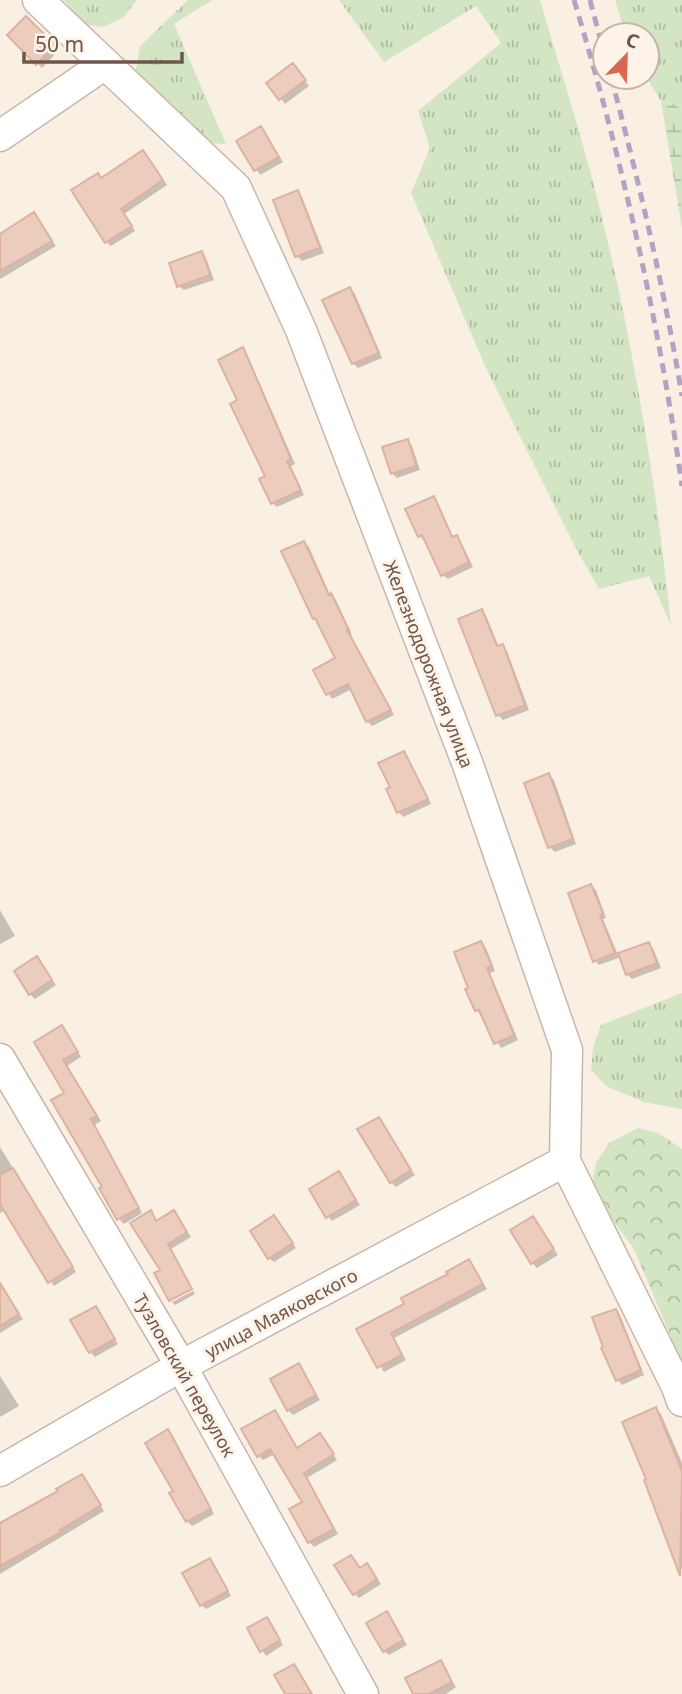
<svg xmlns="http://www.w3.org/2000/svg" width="682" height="1694" viewBox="0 0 682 1694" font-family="'Noto Sans',sans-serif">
<defs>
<pattern id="grass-tufts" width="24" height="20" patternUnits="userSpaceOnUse" patternTransform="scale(1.75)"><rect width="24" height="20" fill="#d3e5c3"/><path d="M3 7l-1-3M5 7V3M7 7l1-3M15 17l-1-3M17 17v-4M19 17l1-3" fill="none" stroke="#afbca1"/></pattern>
<pattern id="forest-crowns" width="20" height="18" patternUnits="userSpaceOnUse" patternTransform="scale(1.75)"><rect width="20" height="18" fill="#d3e5c3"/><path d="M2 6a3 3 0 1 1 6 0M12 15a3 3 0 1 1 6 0" fill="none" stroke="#afbca1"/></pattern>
<pattern id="wetland-marsh" width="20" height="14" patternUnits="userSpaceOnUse" patternTransform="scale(1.75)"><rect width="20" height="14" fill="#d3e5c3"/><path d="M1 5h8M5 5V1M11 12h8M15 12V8" fill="none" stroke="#afbca1"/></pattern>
</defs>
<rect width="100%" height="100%" fill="#f9efe3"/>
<path fill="url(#grass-tufts)" d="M64 0H137L123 18 102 27 83 24Z
M188 0H212L174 24 226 144 205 143 135 75 140 46Z
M339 0H540C557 58 575 116 591 174 630 322 655 473 671 625L649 576 599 589 574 545 485 366 411 193 430 148 418 111 501 43 476 6 384 62Z
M615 0H682V110L671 102 661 101 646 77 647 35H626Z
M682 993V1109L644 1102 606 1086 591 1070 593 1047 601 1025Z"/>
<path fill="url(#forest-crowns)" d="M638 1128 658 1133 682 1149V1363L634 1249 603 1207 592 1184 596 1163 609 1143Z"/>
<path fill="url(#wetland-marsh)" d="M661 101 671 102 682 110V228Z"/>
<path fill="#0003" d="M26 19 58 51 42 68 9 35Z
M297 70 309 86 285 104 269 83Z
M261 128 283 162 260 175 239 141Z
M147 157 167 185 124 214 135 231 111 246 106 242 102 180Z
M298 192 302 197 324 253 302 261 297 256Z
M34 214 56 246 0 279V235Z
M201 253 206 258 214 280 184 290 179 286Z
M350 289 355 294 382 358 358 368 353 363Z
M242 350 247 354 295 464 291 466 304 495 277 507 272 503 267 477 240 401Z
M407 441 412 446 420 470 397 478 392 473Z
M433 498 438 503 454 539 456 538 461 542 473 567 448 579 443 575 426 540 424 541 420 536 407 510Z
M304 543 309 547 330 595 336 600 352 635H350L394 715 372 726 367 721 352 689 332 699 315 671 337 659 320 624 314 618Z
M481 612 486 616 499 647 502 646 507 651 529 710 503 720 498 715Z
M404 753 408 758 431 804 403 817 399 812Z
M549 775 554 780 576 844 555 852 550 847 540 822Z
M591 886 596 890 606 918 603 919 618 955 648 944 653 948 661 968 632 979 627 974 621 957 599 965 595 961Z
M0 910 15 936 0 944Z
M481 943 486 948 495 971 490 973 518 1040 501 1048 477 1010Z
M37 959 56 985 35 999 30 994Z
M62 1028 81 1057 67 1066 101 1121 94 1125 142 1213 124 1224 119 1219 104 1187 66 1094 36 1042Z
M379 1119 415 1175 396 1187 391 1182Z
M0 1147 76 1272 54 1286 6 1210 0 1213Z
M339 1173 360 1205 332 1221 328 1216Z
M174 1212 191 1237 171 1249 191 1288 170 1299 150 1213 158 1222Z
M274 1217 296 1248 274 1262 269 1258Z
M533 1218 558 1255 537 1268 532 1263Z
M469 1261 487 1289 394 1338 406 1360 384 1372 359 1330 406 1305Z
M2 1288 23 1319 0 1333V1289Z
M193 1291 195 1294 175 1305 172 1302Z
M96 1308 118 1344 95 1357 90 1352Z
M615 1311 620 1315 644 1375 622 1385 618 1380Z
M299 1366 320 1400 293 1415 288 1410Z
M0 1376 19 1406 0 1417Z
M656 1409 661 1414 682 1463V1569L678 1565Z
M274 1412 298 1449 320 1435 337 1460 307 1478 338 1534 314 1547 309 1542 305 1502 275 1454 263 1460 259 1456Z
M168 1431 173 1436 214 1514 192 1526 187 1521 175 1491Z
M82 1476 104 1511 0 1574V1526L60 1492Z
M210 1560 231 1596 206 1609 201 1605Z
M367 1565 381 1584 359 1598 354 1593 361 1569Z
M387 1613 407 1645 389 1655 384 1651Z
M267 1619 283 1645 266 1656 249 1629Z
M440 1662 456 1687 446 1694H415Z"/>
<path fill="#eccdbd" stroke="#ddb39f" stroke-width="2" d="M26 16 55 45 36 65 7 35Z
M293 63 306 80 279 100 266 83Z
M261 126 279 157 254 171 236 141Z
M143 150 163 180 121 209 132 226 105 243 71 190 98 173 101 178Z
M298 190 320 248 295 257 273 200Z
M34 212 52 241 0 271V234Z
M202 251 210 275 177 287 169 263Z
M350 287 379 353 352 364 322 300Z
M243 347 291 459 287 461 301 490 271 504 259 479 265 476 230 404 237 400 218 360Z
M408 439 416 466 391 474 382 447Z
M434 496 452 537 457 535 469 562 441 576 422 535 418 537 405 509Z
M304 541 329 595 331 593 349 630H347L391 710 366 722 348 684 326 695 313 670 335 658 315 618 313 619 281 551Z
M482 609 497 646 503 644 525 705 496 716 458 619Z
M404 751 428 799 397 813 386 789 390 787 378 763Z
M549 773 573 839 548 848 524 783Z
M591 884 603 913 600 915 615 953 593 962 568 893Z
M481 941 492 966 487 968 514 1035 494 1044 479 1010 475 1011 465 989 468 988 454 952Z
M649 942 657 963 626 975 618 953Z
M37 956 52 980 29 995 14 971Z
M62 1025 78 1052 63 1060 97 1116 91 1119 139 1208 117 1220 99 1188 102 1187 51 1100 64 1093 34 1042Z
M379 1117 411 1170 390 1183 357 1129Z
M13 1168 73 1267 48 1283 0 1204V1175Z
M339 1171 356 1200 326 1218 309 1189Z
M151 1210 156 1221 174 1210 187 1232 168 1244 192 1289 169 1301 154 1273 160 1270 130 1223Z
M274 1215 293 1243 268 1259 250 1231Z
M533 1216 554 1249 531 1264 510 1230Z
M469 1259 483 1284 391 1333 402 1355 377 1368 356 1329 404 1304 401 1298 448 1274 446 1272Z
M0 1283 19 1314 0 1326Z
M96 1306 115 1339 89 1353 70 1320Z
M616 1309 641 1370 616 1381 601 1348 603 1347 592 1317Z
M299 1363 316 1395 287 1411 270 1379Z
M656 1407 682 1471 680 1576 644 1480 646 1479 622 1422Z
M275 1410 297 1448 320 1433 334 1454 304 1473 334 1529 308 1543 289 1509 302 1502 270 1449 257 1457 241 1429Z
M168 1429 211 1509 186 1522 169 1493 173 1491 145 1443Z
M82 1474 101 1505 60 1530 61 1532 0 1566V1523L58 1491 56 1489Z
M351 1555 360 1568 367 1563 377 1579 353 1595 334 1565Z
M210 1558 228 1591 200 1606 182 1573Z
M387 1611 403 1640 383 1652 366 1623Z
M267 1617 280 1640 260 1652 247 1628Z
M441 1660 452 1682 429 1694H413L405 1678Z
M294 1664 312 1694H285L274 1675Z"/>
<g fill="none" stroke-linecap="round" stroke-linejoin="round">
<defs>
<path id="minor" d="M38 0 236 188 301 330 468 765 567 1050 565 1161 677 1387 682 1401
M0 136 105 64
M0 1059 181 1366 363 1694
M0 1471 181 1366 565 1161"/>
</defs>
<use href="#minor" stroke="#c9b6ab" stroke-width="33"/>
<use href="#minor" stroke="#fff" stroke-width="30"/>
<path stroke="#b1a3c1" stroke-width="5" stroke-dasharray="10 7" stroke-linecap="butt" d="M574 0C622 159 659 322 682 486
M590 0 605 57
M611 77C639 182 664 288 682 396"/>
</g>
<g text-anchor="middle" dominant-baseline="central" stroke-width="6" stroke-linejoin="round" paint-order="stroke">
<g font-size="18" fill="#6e564c" stroke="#fdf3e8">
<text transform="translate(429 664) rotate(69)">Железнодорожная улица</text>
<text transform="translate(281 1313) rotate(-28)">улица Маяковского</text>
<text transform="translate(185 1375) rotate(60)">Тузловский переулок</text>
</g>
</g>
<g transform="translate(626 56) rotate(23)"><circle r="33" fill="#fdf3e8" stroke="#c4b4aa" stroke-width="2"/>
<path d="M0-5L12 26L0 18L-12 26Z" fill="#d86853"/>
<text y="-10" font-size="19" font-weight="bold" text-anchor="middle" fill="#6e564c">С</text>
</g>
<path d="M24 52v10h158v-10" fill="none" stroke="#6e564c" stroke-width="3.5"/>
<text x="35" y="52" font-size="21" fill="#6e564c" stroke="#fdf3e8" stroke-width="5" paint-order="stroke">50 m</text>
</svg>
